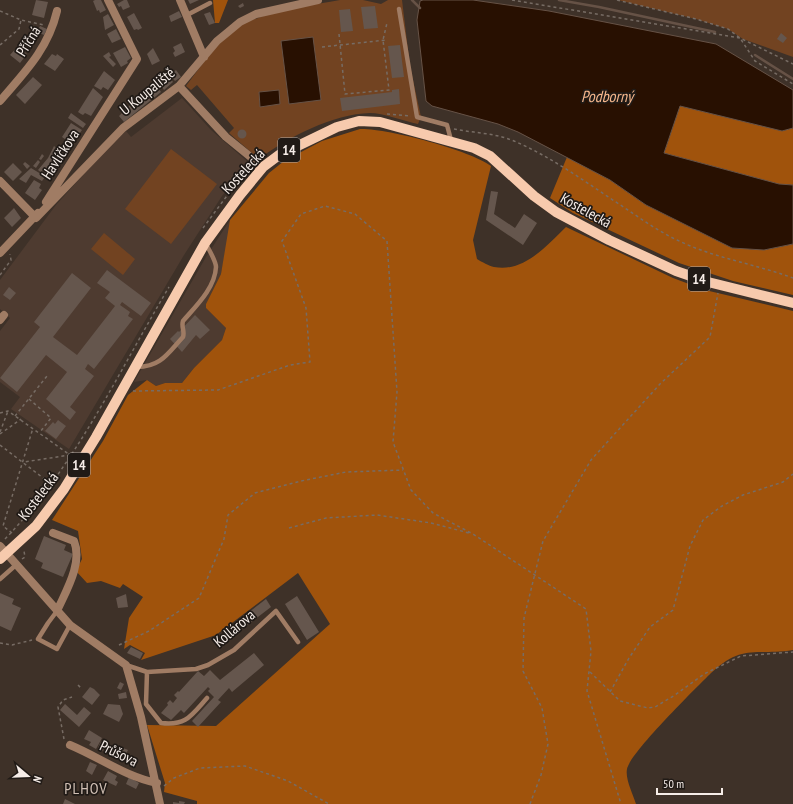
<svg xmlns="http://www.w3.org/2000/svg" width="793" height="804" viewBox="0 0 793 804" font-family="'PT Sans Narrow',sans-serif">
<rect width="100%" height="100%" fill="#3e3128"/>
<path fill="#4e3b30" d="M182 98 211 130 249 163 247 167 222 196 184 255 69 449 11 409 20 397 0 382V331L10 318 0 309V280L56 205 101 155 126 131 131 137Z
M232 217 221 274 206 304V308L226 328 222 340 194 368 182 383H165L156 386 147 380 134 382 206 257Z"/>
<path fill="#724321" d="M340 0H363L381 4 388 0H402L410 66 421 117 418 124C404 121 383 113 370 113 333 114 288 137 259 159L229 133 234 128 197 85 191 90 186 86C201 66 221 37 242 25 267 11 311 5 340 0Z
M618 0H793V57L743 39 728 29 696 19Z
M171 149 217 184 171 244 125 209Z
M104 233 135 259 123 275 91 249Z"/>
<path fill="#a0530c" d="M213 0H228L219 23H215Z
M680 106 782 131 793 128V185L779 184 664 153Z
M360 129C386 128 470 150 491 166L473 240 477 259C482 262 489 266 494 267 524 273 547 245 566 227L673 278 705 290 793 311V650C755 656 743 643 711 673 696 688 630 753 627 769 625 779 633 794 636 804H197V801L164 792 165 783 147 725 216 726 330 624 298 573 216 635 141 660 145 653 130 645 124 649 129 618 143 597 123 584 120 588 101 581 87 583 76 571 82 559 78 531 52 520 103 441 128 395 147 380 156 386 165 383H182L194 368 222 340 226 328 206 308V304L221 274 230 220 269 173 284 161 322 141Z
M567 157 610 180 646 205 732 248 764 250 793 244V295L733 281 679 263 573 213 550 198Z"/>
<path fill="#281001" stroke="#665246" d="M423 0H473L549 11 716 44 793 90V128L782 131 680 106 664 153 779 184 793 185V244L764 250 732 248 646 205 610 180 518 132 498 124 432 106 426 101 417 20 420 1Z
M313 37 321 100 289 104 281 41Z
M279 90 280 104 260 107 259 92Z"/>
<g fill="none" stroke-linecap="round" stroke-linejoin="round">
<path stroke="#665246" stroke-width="2.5" d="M412 0 420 8
M559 0 599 7 715 32
M755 55 793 79"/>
</g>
<path fill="#65564d" d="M36 0 48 2 44 18 32 15Z
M95 0H101L106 10 100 13 99 10 97 11 93 1Z
M124 0H127L130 7 123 10 121 6 119 7 117 4Z
M188 0H199L190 4Z
M243 3 244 6 240 8 238 6Z
M375 6 378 28 364 29 361 7Z
M350 9 353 31 341 32 339 10Z
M179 11 182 17 171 22 169 16Z
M210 12 215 23 209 25 204 14Z
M134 13 142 28 138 30 137 29 134 30 127 17Z
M108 14 114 25 105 30 103 17Z
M40 26 47 29 44 35 37 32Z
M116 29 121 39 112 43 107 34Z
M781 33 787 38 783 43 777 39Z
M181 43 185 52 175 57 173 53 175 51 173 47Z
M400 45 404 77 392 78 388 46Z
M18 46 27 54 20 63 10 55Z
M125 47 131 58 127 61 128 63 121 67 113 53Z
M153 48 160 61 152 65 147 54Z
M109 52 111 56 109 57 116 64 113 67 103 56Z
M52 54 56 56 57 54 64 59 55 71 44 64Z
M176 70 181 77 175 81 170 75Z
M104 71 115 80 108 90 103 87 101 90 94 86Z
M169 76 173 82 164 90 159 83Z
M33 77 42 85 25 104 16 95Z
M157 86 161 92 124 122 119 116 131 104Z
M93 88 103 97 91 116 85 113 83 115 81 114 78 112Z
M399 89 400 104 342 111 340 98 392 92V90Z
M71 113 86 124 83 128 68 118Z
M71 123 82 130 72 144 62 137Z
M237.5 134a4.5 4.5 0 1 1 9 0a4.5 4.5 0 1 1-9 0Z
M54 146 65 155 52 175 50 174 47 178 45 177 42 181 31 175 26 183 19 179 31 168 41 174 42 173 38 170 48 158Z
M42 154 44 156 41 160 39 159Z
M38 160 40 162 36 168 33 166Z
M25 162 30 166 27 169 23 164Z
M13 163 22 172 13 181 4 172Z
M34 180 41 184 39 188 42 190 35 200 25 193Z
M491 191 498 192 494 214 515 228 524 214 537 223 523 245 486 220Z
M14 208 21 218 12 227 4 218Z
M107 270 151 303 141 316 122 302 120 305 130 312 128 316 133 319 94 369 88 364 85 369 94 376 70 407 76 412 70 420 46 399 67 372 46 355 17 392 0 378 40 327 34 322 72 273 91 288 53 337 77 355 115 306 105 298 110 292 97 283Z
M9 287 16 293 10 300 3 295Z
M195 315 210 330 200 339 196 335 182 352 170 339 178 331 179 332Z
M58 420 66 426 56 439 45 431 53 422 55 424Z
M44 536 66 545 64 550 73 554 63 577 41 568 43 563 35 559Z
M0 593 14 599 12 604 21 608 11 631 0 626Z
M126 594 128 607 118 608 116 598Z
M297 596 319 632 307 640 285 604Z
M266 599 271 607 236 634 230 627Z
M131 647 143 653 140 659 127 653Z
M254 653 264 665 232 692 229 688 218 700 221 702 198 727 192 721 214 697 208 691 210 689 208 687 184 713 181 710 171 720 161 713 168 705 167 703 170 700 173 703 177 698 174 695 178 691 179 692 198 671 204 676 210 670 220 680Z
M120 682 124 684 121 690 117 688Z
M90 687 94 689 100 695 92 705 82 697Z
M126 692 127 698 119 699 118 694Z
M65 704 77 715 84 707 91 713 79 727 60 710Z
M108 704 120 705 123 714 119 722 103 714Z
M89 730 102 738 96 749 89 745 91 742 84 739Z
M101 741 106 744 103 751 98 748Z
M114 746 119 749 121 747 128 750 123 760 110 754Z
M90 762 97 765 92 775 86 771Z
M108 771 117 776 115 780 118 782 116 786 103 780Z
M129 777 139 783 136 789 126 784Z
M65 799 75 804H63Z
M179 801 185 802 184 804H173V802L179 803Z"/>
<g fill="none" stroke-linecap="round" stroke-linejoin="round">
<path stroke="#776c64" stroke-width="1.5" stroke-dasharray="3 3" stroke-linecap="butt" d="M512 0 740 38 793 64
M617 0 696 19 728 29 740 38 755 61 793 84
M0 11 21 20 44 25
M339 34 345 94 389 90 383 40 387 23
M0 45 19 29 21 20
M322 47 386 40
M387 114 411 116
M454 129C474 133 495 133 514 141 554 158 591 186 628 210 644 221 660 232 677 240 714 258 755 264 793 278
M203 228 232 189
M0 275 11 260 10 254
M133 391 218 390 290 365 310 362 306 308 282 241 301 214 325 206 355 214 387 241 397 392 393 442 411 490 433 513 473 534 586 609 591 651 587 691 621 804
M29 399 51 418 40 432
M0 413 8 411 70 455 24 462
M15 416 47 376
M0 432 8 411
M0 434 21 419
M0 445 51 484
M289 528 326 518 377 515 431 523 469 533
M12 533 3 526 33 428
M5 539C75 467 118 373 169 287
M22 559 25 557 24 551 25 549
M0 643 12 645 32 640
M119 645 149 631 199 598 224 539 228 515 255 493 301 481 346 472 403 470
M590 672 620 701 648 708 655 707 675 695 704 674 741 656 793 652
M78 685 81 688
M610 692 629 658 650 627 673 610 690 546 703 520 722 506 743 495 783 482 793 474
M64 739 58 707 63 700 72 697
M164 786 174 778 200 768 245 766 288 781 329 804
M530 804 541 775 548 744 542 708 523 671 524 618 543 541 591 460 660 384 710 337 718 293"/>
<path stroke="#a07c64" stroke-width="4.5" d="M399 9 417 117 447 125 451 140
M187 15 210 3
M137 367C161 367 168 353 183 337 185 331 181 327 183 321 196 306 215 288 216 267 216 261 209 250 206 244
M0 579 17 564
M57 611 48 623 38 639 57 649 70 625
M126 665 147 672 196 669 208 665 234 650 276 611 298 642
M147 672 146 704 161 723C186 726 191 716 207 698"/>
<path stroke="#a07c64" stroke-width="8" d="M180 0 204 57
M179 86 226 137 263 167
M0 101C25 72 48 49 57 11
M0 181 36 218 123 128 179 86 217 41 228 32 240 22 256 14 318 0
M46 202 137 59 108 0
M0 253 38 213
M0 320 4 315
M53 533 74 541C83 563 66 591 57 611
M0 546 70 625 126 665 141 717 160 804
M70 745C99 757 126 777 157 783"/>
<path stroke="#f7caad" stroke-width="10" d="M0 559 36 526 64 489 96 437 205 243 240 195 263 167 279 155 337 127 359 121 380 122 474 148 490 156 534 196 556 212 609 240 676 271 708 282 793 303"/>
</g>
<g text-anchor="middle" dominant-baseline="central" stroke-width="3.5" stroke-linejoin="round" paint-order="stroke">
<g fill="#201a16" stroke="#b6aea9" stroke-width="1">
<rect x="278" y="138" width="22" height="24" rx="3"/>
<rect x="688" y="267" width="22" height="24" rx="3"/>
<rect x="68" y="453" width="22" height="24" rx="3"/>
</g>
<g font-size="14" font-weight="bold" fill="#f6ede8">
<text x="289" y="150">14</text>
<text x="699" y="279">14</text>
<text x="79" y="465">14</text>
</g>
<g font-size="15" fill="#f6ede8" stroke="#201a16">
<text transform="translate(28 41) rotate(-58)">Příčná</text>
<text transform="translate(147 91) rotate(-39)">U Koupaliště</text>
<text transform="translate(60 154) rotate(-57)">Havlíčkova</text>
<text transform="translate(243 171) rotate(-47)">Kostelecká</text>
<text transform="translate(586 210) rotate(29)">Kostelecká</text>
<text transform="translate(38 496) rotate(-53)">Kostelecká</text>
<text transform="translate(234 628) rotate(-40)">Kollárova</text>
<text transform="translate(119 753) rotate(26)">Průšova</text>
</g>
<g font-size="16" font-style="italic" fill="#f7b78c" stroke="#201a16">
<text x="607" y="96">Podborný</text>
</g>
<g font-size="16" letter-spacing="1" fill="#d1c0b5" stroke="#201a16">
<text x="86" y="788">PLHOV</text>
</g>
</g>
<g transform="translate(28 776) rotate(109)" stroke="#201a16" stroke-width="3" paint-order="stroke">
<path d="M0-3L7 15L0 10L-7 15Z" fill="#f6ede8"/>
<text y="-6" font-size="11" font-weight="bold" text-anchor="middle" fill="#f6ede8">N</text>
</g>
<path d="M657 788v6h65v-6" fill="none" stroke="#f6ede8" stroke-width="2"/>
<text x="663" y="788" font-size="12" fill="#f6ede8" stroke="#201a16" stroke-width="3" paint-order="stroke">50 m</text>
</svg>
